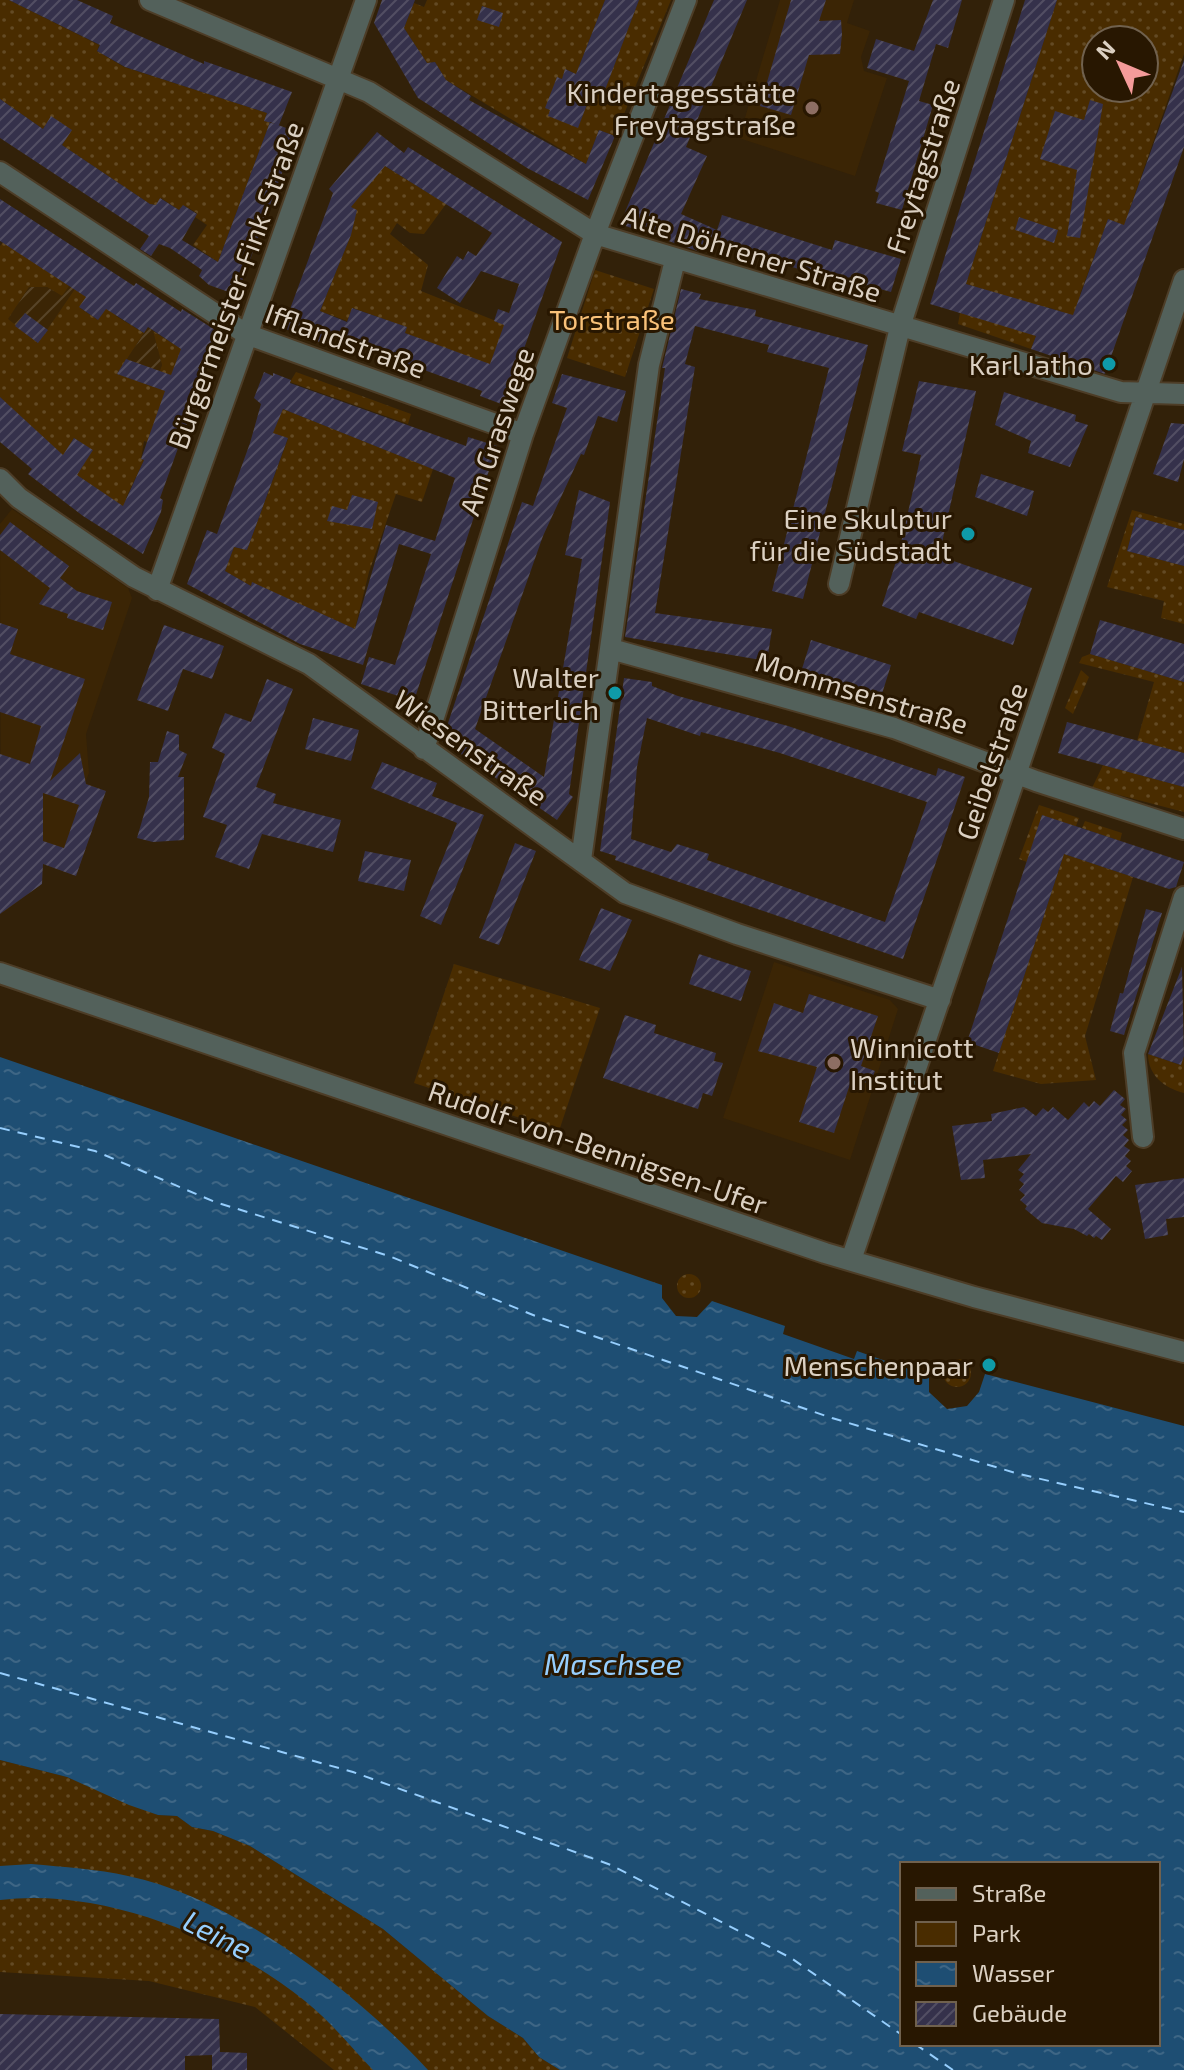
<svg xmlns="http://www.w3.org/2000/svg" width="1184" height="2070" viewBox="0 0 1184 2070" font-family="'Exo 2',sans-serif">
<defs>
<pattern id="industrial-furrows" width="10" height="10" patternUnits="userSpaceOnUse" patternTransform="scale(2)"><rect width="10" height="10" fill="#3b2505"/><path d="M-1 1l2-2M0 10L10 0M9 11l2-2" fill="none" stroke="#574428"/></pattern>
<pattern id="green-dots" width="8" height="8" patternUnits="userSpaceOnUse" patternTransform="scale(2)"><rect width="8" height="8" fill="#492c00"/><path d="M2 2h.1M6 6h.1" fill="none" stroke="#634a24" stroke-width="1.8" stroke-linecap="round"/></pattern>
<pattern id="water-ripples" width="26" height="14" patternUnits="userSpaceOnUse" patternTransform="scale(2)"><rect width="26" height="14" fill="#1e4e73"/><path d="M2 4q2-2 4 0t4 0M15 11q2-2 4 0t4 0" fill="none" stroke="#3e6685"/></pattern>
<pattern id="building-hatch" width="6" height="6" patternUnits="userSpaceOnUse" patternTransform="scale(2)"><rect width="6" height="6" fill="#35314b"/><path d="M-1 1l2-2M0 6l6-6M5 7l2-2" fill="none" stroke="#524e63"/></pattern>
</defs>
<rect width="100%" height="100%" fill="#322109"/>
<path fill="#3b2505" d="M780 0H854L847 23 870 31 861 57 864 71 887 78 855 176 739 138Z
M12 509 128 588 132 598 86 734 89 773 85 783 106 791 76 876 43 864 42 884 1 914 0 524Z
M774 962 890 1000 898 1009 850 1160 723 1118Z"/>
<path fill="url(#industrial-furrows)" d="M75 276 81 280 38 343 7 320 29 287H47L62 296Z
M148 327 153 331 162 365 154 387 117 374Z"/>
<path fill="url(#green-dots)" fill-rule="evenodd" d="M0 0H9L99 45 97 51 124 67 267 113 270 122 218 262 193 245 207 225 195 217 197 213 185 206 179 210 161 198 156 205 150 204 62 145 71 130 51 117 43 129 0 99Z
M427 0H605L576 74 566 69 562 79 557 77 551 110 578 127 594 87 605 89 639 0H671L615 136 599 130 586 164 446 80 435 62 427 63 404 28 414 3 424 7Z
M1057 0H1184V54L1129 211 1134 229 1108 220 1080 294 1085 296 1077 317 1047 307 1031 349 958 324 960 313 1030 304 966 284ZM1096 40H1144V88H1096Z
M383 165 446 204 424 234 410 233 397 223 390 234 428 265 421 291 506 325 490 370 405 333 406 327 353 308 347 321 320 311 351 235V207Z
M12 232 69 286 62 296 47 287H29L8 319 38 343 81 280 98 291 80 308 98 320 110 302 116 316 144 333 117 374 154 387 162 365 153 331 175 345 186 347 147 442 144 441 141 459 144 460 126 498 139 503 133 520 110 498 80 477 72 478 92 450 74 438 61 459 0 397V246Z
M595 270 654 289 625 377 567 358Z
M296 372 411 414 408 424 290 382Z
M283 409 433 469 422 502 396 494 369 572 355 629 252 583 251 586 225 571 234 547 247 550 288 439 267 431Z
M1132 510 1184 524V530L1136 517 1127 551 1184 566V624L1161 618 1164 601 1107 587Z
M1090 654 1184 682V753L1137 741 1154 682 1079 663 1082 657Z
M1081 670 1089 677 1073 714 1065 708Z
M1103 765 1184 787V812L1092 788Z
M1039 805 1079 818 1076 826 1027 862 1019 859Z
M1085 821 1122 833 1120 841 1082 828Z
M1064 854 1133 877 1085 1036 1096 1080 1041 1084 993 1071Z
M454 964 600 1008 559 1131 414 1083Z
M1148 1054 1180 1065 1184 1056V1093C1164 1088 1148 1075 1148 1054Z
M677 1286a12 12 0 1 1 24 0a12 12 0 1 1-24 0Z
M943 1373a14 14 0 1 1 28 0a14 14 0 1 1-28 0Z
M0 1760 67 1777 158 1815 177 1816 192 1827 213 1831 250 1846 383 1929 488 2016 523 2038 539 2057 560 2070H334L255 2007 149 1981 0 1972Z"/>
<path fill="url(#water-ripples)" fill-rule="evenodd" d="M0 1057 662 1285V1298L676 1316 697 1317 712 1301 785 1326 783 1334 854 1359 857 1351 929 1376V1392L947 1409 967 1406 979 1392 985 1374 1184 1426V2070H560L539 2057 523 2038 488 2016 383 1929 250 1846 213 1831 192 1827 177 1816 158 1815 129 1805 67 1777 0 1760ZM902 1864H1158V2044H902Z
M31 1864C64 1867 97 1869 128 1876 236 1899 355 1991 428 2070H373C351 2047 330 2021 305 2001 226 1937 101 1887 0 1900V1866Z"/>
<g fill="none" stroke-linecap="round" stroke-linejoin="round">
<path stroke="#96cefd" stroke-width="2" stroke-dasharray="10 8" stroke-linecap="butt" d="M0 1128 95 1151 215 1202 389 1256 538 1317 832 1418 1019 1474 1184 1512
M0 1673 353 1772 611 1865 791 1958 902 2035
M915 2044 953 2070"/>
</g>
<path fill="url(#building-hatch)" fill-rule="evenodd" d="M9 0H77L113 16 110 23 204 64V61L292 92 279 125 264 121 267 113 125 67 97 51 100 45Z
M382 0H415L404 28 427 63 435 62 446 80 471 96 469 100 586 164 599 130 615 136 588 200 527 168 418 98 374 23Z
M605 0H639L605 90 594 86 578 128 548 116 550 110 545 108 557 77 562 79 565 69 576 74Z
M714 0H747L686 147 707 156 681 214 717 230 722 215 832 250 835 240 901 259 891 292 815 271 814 274 706 239 700 252 620 224Z
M791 0H826L819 21 841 20 842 34 840 54 809 55 791 115 760 106Z
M933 0H962L948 48 936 44 919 101 933 105 902 210 876 203 879 193 875 191 909 81 867 68 876 39 914 51Z
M1025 0H1057L966 284 1073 315 1108 219 1124 225 1184 60V147L1105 374 1031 349 1036 336 930 304Z
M482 6 503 13 499 27 477 20Z
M0 99 43 129 51 116 72 130 62 145 150 204 156 205 160 198 179 210 183 205 197 214 182 240 218 262 270 122 297 132 237 295 209 285 199 276 202 270 170 248 159 244 151 256 140 249 149 236 0 138Z
M1090 100 1103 104 1080 238 1067 236 1077 170 1040 159 1055 111 1084 120Z
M377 132 404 153 408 147 562 242 504 405 480 396 482 391 325 334 322 343 283 328 333 193 329 189ZM385 166 492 233 476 256 468 251 463 260 457 256 437 288 460 303 481 271 519 284 509 313 498 309 494 321 504 325 490 364 405 333 407 327 352 308 347 322 320 311 351 235 357 210 351 207Z
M0 199 134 286 136 283 181 312 182 309 220 333 198 368 206 371 160 498 163 500 161 512 143 554 83 516 28 474 32 469 0 442V397L63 455 74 438 93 450 77 475 123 506 144 460 141 459 165 391 117 374 126 359 171 375 181 349 148 327 144 333 106 309 98 320 79 307 86 297 0 241Z
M1019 217 1058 230 1054 243 1015 230Z
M681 289 701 294 699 299 756 310 755 316 868 345 803 599 772 591 829 368 767 352 769 345 695 326 685 364 695 367 655 613 772 629 767 661 625 637 665 368H662Z
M25 313 48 330 38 343 15 326Z
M264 372 273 376V373L291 380 290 383 466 446 468 437 497 446 414 701 361 684 369 657 395 665 431 554 399 544 363 665 300 644 187 584 207 530 217 534 250 443 261 404 254 398ZM283 409 455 478 435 541 386 525 355 629 252 582 251 586 225 571 234 547 247 550 288 438 273 433Z
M562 374 626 391 617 422 598 416 584 455 581 454 543 536 475 729 544 777 582 559 565 555 579 490 610 502 569 794 573 797 557 820 442 741 522 502 533 506 567 408 552 403Z
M919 381 976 391 939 556 1032 588 1013 645 919 612 916 619 882 606 899 552 921 455 902 451Z
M1004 392 1076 415 1075 421 1088 425 1070 467 1028 453 1031 441 995 425Z
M1171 423 1184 424V459L1178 482 1153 474Z
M981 474 1034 491 1027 516 975 497Z
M352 495 378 502 372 529 327 521 332 506 347 510Z
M1136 517 1184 530V566L1127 551Z
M10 522 69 566 60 578 77 591 112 602 103 630 67 618 68 614 39 604 50 588 0 550V535Z
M1100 620 1184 644V682L1090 654Z
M0 623 18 629 10 654 85 679 50 781 80 753 86 784 106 791 76 876 43 864 42 884 0 914V754L30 764 41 726 0 712ZM43 793 79 805 64 848 43 841Z
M164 625 224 646 212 679 183 669 168 711 137 700Z
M811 640 891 665 881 697 801 672Z
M624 678 652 682V686L678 696 788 726 936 776 938 768 965 777 903 959 615 860 616 856 600 851ZM647 718 700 736 701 732 780 753 927 802 885 922 707 860 709 854 677 844 671 852 631 839 637 767Z
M267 679 293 689 256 787 276 794 273 803 341 820 333 852 262 834 249 869 215 857 227 825 203 817 225 754 212 748 225 713 251 722Z
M313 718 359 730 351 761 305 749Z
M1067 722 1184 753V787L1058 753Z
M167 731 179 735V750L187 754 178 777H184V840L153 842 137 838 149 797 150 762H158Z
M382 762 437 783 432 796 484 815 441 925 420 916 457 823 371 788Z
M1042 815 1184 862 1176 887 1169 889 1064 854 999 1053 967 1042Z
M515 843 536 851 499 945 479 938Z
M365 851 411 860 404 891 358 881Z
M601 908 632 920 610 971 579 960Z
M1146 909 1162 913 1124 1035 1110 1031 1120 993 1126 994H1123Z
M699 954 751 971 741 1001 689 984Z
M1182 967 1184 1056 1181 1065 1148 1054Z
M809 994 878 1016 861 1066 875 1071 870 1084 852 1078 834 1133 799 1122 817 1067 758 1051 774 1003 803 1013Z
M625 1015 656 1025 654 1033 716 1053 714 1061 723 1063 712 1096 703 1093 698 1109 603 1078Z
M1114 1090 1125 1099 1120 1105 1126 1109 1121 1115 1127 1120 1122 1125 1128 1130 1123 1135 1129 1140 1124 1146 1130 1150 1125 1156 1131 1161 1126 1166 1132 1171 1123 1182 1116 1176 1088 1209 1111 1229 1102 1240 1096 1236 1094 1238 1089 1234 1087 1236 1074 1229 1042 1223 1025 1209 1027 1206 1020 1200 1025 1195 1019 1190 1024 1184 1019 1180 1024 1174 1018 1170 1031 1154 983 1160 985 1178 961 1180 952 1126 992 1121 991 1114 1024 1107 1036 1116 1043 1108 1048 1112 1053 1107 1068 1120 1084 1102 1089 1107 1094 1101 1100 1106Z
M1184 1178V1217L1166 1219 1168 1235 1145 1239 1135 1185Z
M0 2014 219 2019 220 2052 247 2053V2070H212V2055L185 2056V2070H0Z"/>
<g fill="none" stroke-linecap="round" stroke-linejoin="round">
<defs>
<path id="minor" d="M150 0 369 92 595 234 1121 392 1184 394
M0 172 246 334 523 434
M0 479 19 498 134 577 309 664 625 893 737 934 940 1000
M839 584 900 327 1004 0
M157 590 366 0
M611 649 894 728 1036 781 1184 829
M424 749 523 434 595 234 686 0
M581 860 649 365 675 260
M0 973 825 1253 974 1297 1184 1352
M1143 1137 1134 1053 1184 897
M851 1260 1184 280"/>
</defs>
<use href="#minor" stroke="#4d3d27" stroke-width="24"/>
<use href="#minor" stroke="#53615b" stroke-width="20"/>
</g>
<g fill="#8d6e63" stroke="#281701" stroke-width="3">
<circle cx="812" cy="108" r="8"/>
<circle cx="834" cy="1063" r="8"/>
</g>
<g fill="#0f9aa8" stroke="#281701" stroke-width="3">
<circle cx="1109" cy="364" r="8"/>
<circle cx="968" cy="534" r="8"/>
<circle cx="615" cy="693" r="8"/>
<circle cx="989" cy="1365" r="8"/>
</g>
<g text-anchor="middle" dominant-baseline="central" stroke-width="6" stroke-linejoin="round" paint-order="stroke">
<g font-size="28" fill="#dbd0c2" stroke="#281701" text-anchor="end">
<text x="796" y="92">Kindertagesstätte<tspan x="796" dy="32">Freytagstraße</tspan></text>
<text x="1093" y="364">Karl Jatho</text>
<text x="952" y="518">Eine Skulptur<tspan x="952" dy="32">für die Südstadt</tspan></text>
<text x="599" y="677">Walter<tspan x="599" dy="32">Bitterlich</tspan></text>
<text x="850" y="1047" text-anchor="start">Winnicott<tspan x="850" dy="32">Institut</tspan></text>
<text x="973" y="1365">Menschenpaar</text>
</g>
<g font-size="28" fill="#dbd0c2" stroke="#281701">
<text transform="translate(922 166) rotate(-72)">Freytagstraße</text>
<text transform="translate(752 253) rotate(17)">Alte Döhrener Straße</text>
<text transform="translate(235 285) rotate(-70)">Bürgermeister-Fink-Straße</text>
<text transform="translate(346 340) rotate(20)">Ifflandstraße</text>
<text transform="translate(496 431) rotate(-71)">Am Graswege</text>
<text transform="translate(862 692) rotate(17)">Mommsenstraße</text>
<text transform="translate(471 747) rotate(35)">Wiesenstraße</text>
<text transform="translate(991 761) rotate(-71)">Geibelstraße</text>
<text transform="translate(598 1147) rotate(19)">Rudolf-von-Bennigsen-Ufer</text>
</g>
<g font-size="28" fill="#fac279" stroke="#281701">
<text x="612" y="319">Torstraße</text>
</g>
<g font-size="30" font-style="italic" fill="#96cefd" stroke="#281701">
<text x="613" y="1663">Maschsee</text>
<text transform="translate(218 1934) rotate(27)">Leine</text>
</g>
</g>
<rect x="900" y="1862" width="260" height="184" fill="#281701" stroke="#70614e" stroke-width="2"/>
<rect x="916" y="1888" width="40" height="12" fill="#53615b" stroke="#70614e" stroke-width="2"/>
<text x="972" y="1902" font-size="24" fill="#dbd0c2">Straße</text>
<rect x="916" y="1922" width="40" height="24" fill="#492c00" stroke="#70614e" stroke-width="2"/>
<text x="972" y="1942" font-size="24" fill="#dbd0c2">Park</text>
<rect x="916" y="1962" width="40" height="24" fill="url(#water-ripples)" stroke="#70614e" stroke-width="2"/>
<text x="972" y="1982" font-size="24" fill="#dbd0c2">Wasser</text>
<rect x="916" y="2002" width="40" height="24" fill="url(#building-hatch)" stroke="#70614e" stroke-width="2"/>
<text x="972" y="2022" font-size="24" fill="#dbd0c2">Gebäude</text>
<g transform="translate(1120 64) rotate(314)"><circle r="38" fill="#281701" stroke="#70614e" stroke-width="2"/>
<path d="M0-6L14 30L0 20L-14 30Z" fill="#f59b9a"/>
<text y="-12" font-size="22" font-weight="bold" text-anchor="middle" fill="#dbd0c2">N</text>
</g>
</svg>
